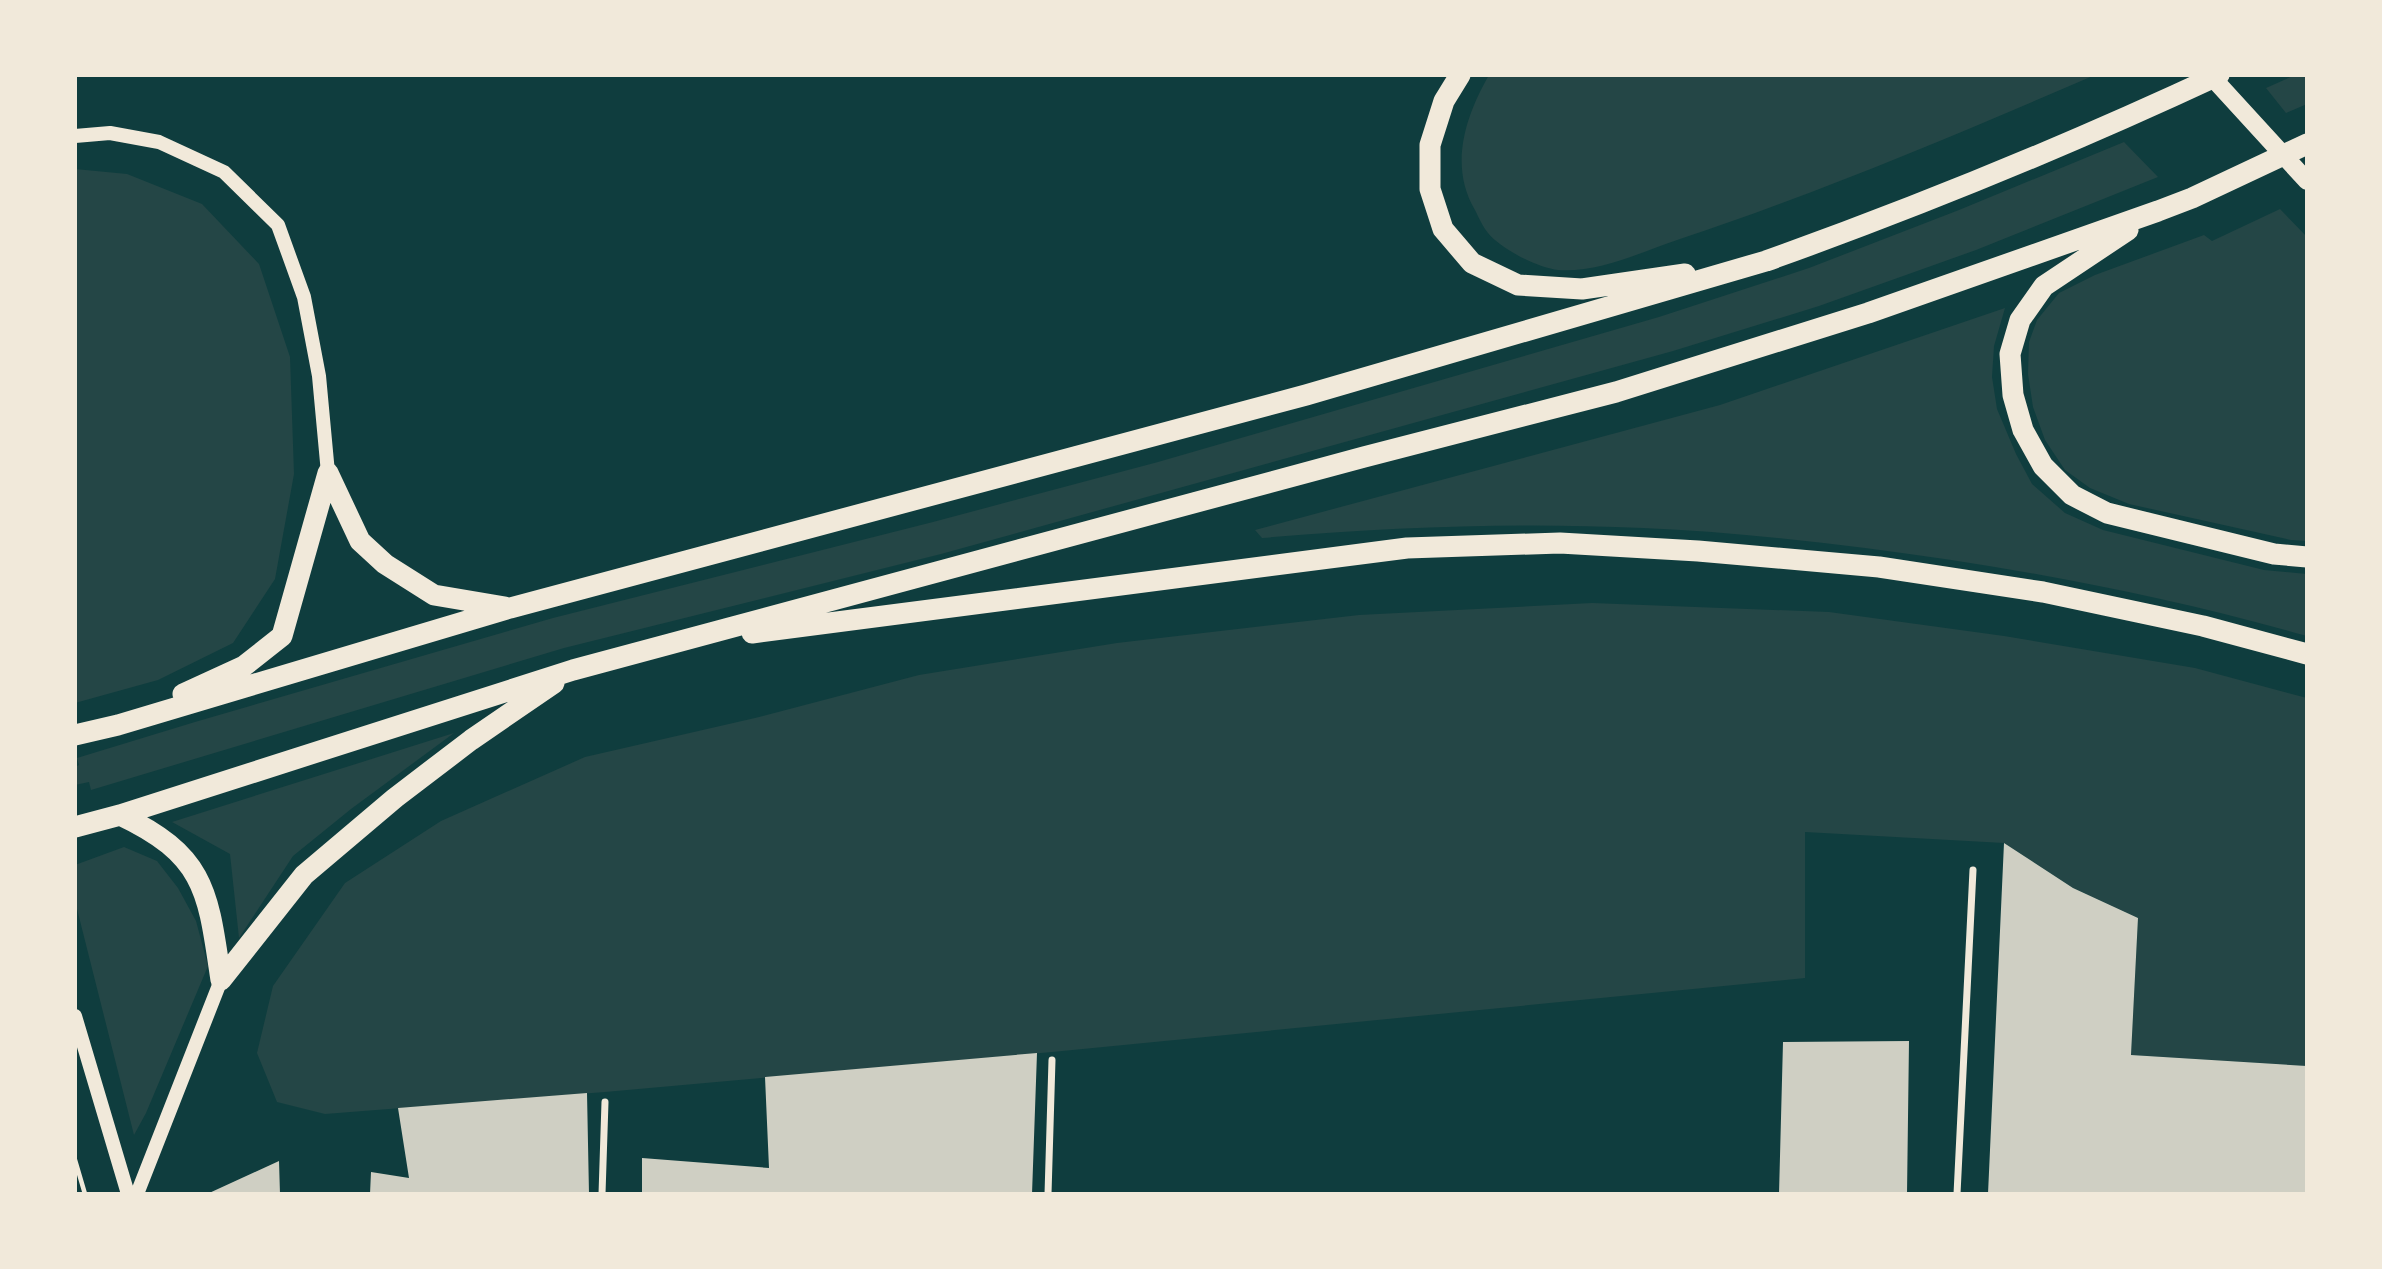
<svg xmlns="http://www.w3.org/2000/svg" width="2382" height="1269" viewBox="0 0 2382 1269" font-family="Rubik,sans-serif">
<rect width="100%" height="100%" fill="#0f3d3e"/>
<path fill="#244646" d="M1489 75H2095C1958 134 1821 192 1680 239 1641 252 1599 273 1558 270 1538 268 1501 249 1488 233 1483 227 1479 218 1475 210 1449 166 1465 117 1489 75Z
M2295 75H2307V104L2286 113 2266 88Z
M2124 142 2158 177 1976 250 1819 306 1673 351 941 554 564 648 91 790 89 782 75 785V767L79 765 77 758 195 722 553 618 933 522 1158 462 1659 317 1809 268 1959 210Z
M75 169 127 174 202 204 259 264 290 357 294 474 275 579 233 643 158 680 75 703Z
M2280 209 2307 237V541L2291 540 2129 504 2090 488 2065 470 2045 440 2033 407 2028 374 2029 342 2037 320 2059 293 2095 275 2204 235 2212 241Z
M2005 308 1994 346 1992 377 1997 409 2016 454 2032 484 2065 513 2103 530 2264 570 2307 574V636C2162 595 2015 567 1865 548 1792 539 1717 531 1643 528 1516 522 1388 527 1262 538L1255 530 1720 405Z
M1592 603 1829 612 2004 636 2195 668 2307 698V1066L2131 1055 2138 918 2073 888 2004 843 1805 832V978L1052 1052 605 1092 325 1114 277 1102 257 1053 273 986 345 883 441 821 585 757 755 718 919 675 1117 643 1359 615Z
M454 733 351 809 293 856 239 938 230 854 172 822Z
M124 847 157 861 178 888 196 921 208 966 146 1113 134 1135 75 901V865Z"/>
<path fill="#cfcfc3" d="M2004 843 2073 888 2138 918 2131 1055 2307 1066V1194H1988Z
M1909 1041 1907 1194H1779L1783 1042Z
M1037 1053 1032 1194H642V1158L769 1168 765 1077Z
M587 1093 589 1194H370L371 1172 409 1178 398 1108Z
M279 1161 280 1194H207Z"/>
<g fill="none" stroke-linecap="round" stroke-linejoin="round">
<path stroke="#f1e9da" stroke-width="4.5" d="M75 1160 85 1194"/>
<path stroke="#f1e9da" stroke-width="7" d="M602 1194 605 1102
M1048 1194 1052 1060
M1957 1194 1973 870"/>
<path stroke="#f1e9da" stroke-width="14" d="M75 136 110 133 159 142 224 172 278 225 304 297 319 376 328 473
M75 1016 128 1194
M137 1194 221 980"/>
<path stroke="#f1e9da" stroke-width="18" d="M2210 75 2307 181"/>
<path stroke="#f1e9da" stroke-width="21" d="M1460 75 1444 101 1430 145V189L1443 229 1472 263 1518 285 1582 289 1685 274
M2128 230 2044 286 2020 320 2010 354 2013 395 2023 430 2043 466 2072 495 2107 513 2274 554 2307 557
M328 473 360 541 385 564 434 595 505 607
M752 633 1407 548 1560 543 1698 551 1879 567 2043 592 2203 626 2307 654
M183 694 244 666 282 636 328 473
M75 735 118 725 510 608 1306 395 1766 261C1920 206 2071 144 2219 75
M120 815C207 856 208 893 221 980
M75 827 120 815 573 670 1364 457 1616 392 1868 313 2158 211 2192 198 2307 144
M221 980 304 875 395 798 471 740 554 683"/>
</g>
<rect width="2382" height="1269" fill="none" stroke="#f1e9da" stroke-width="154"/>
</svg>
